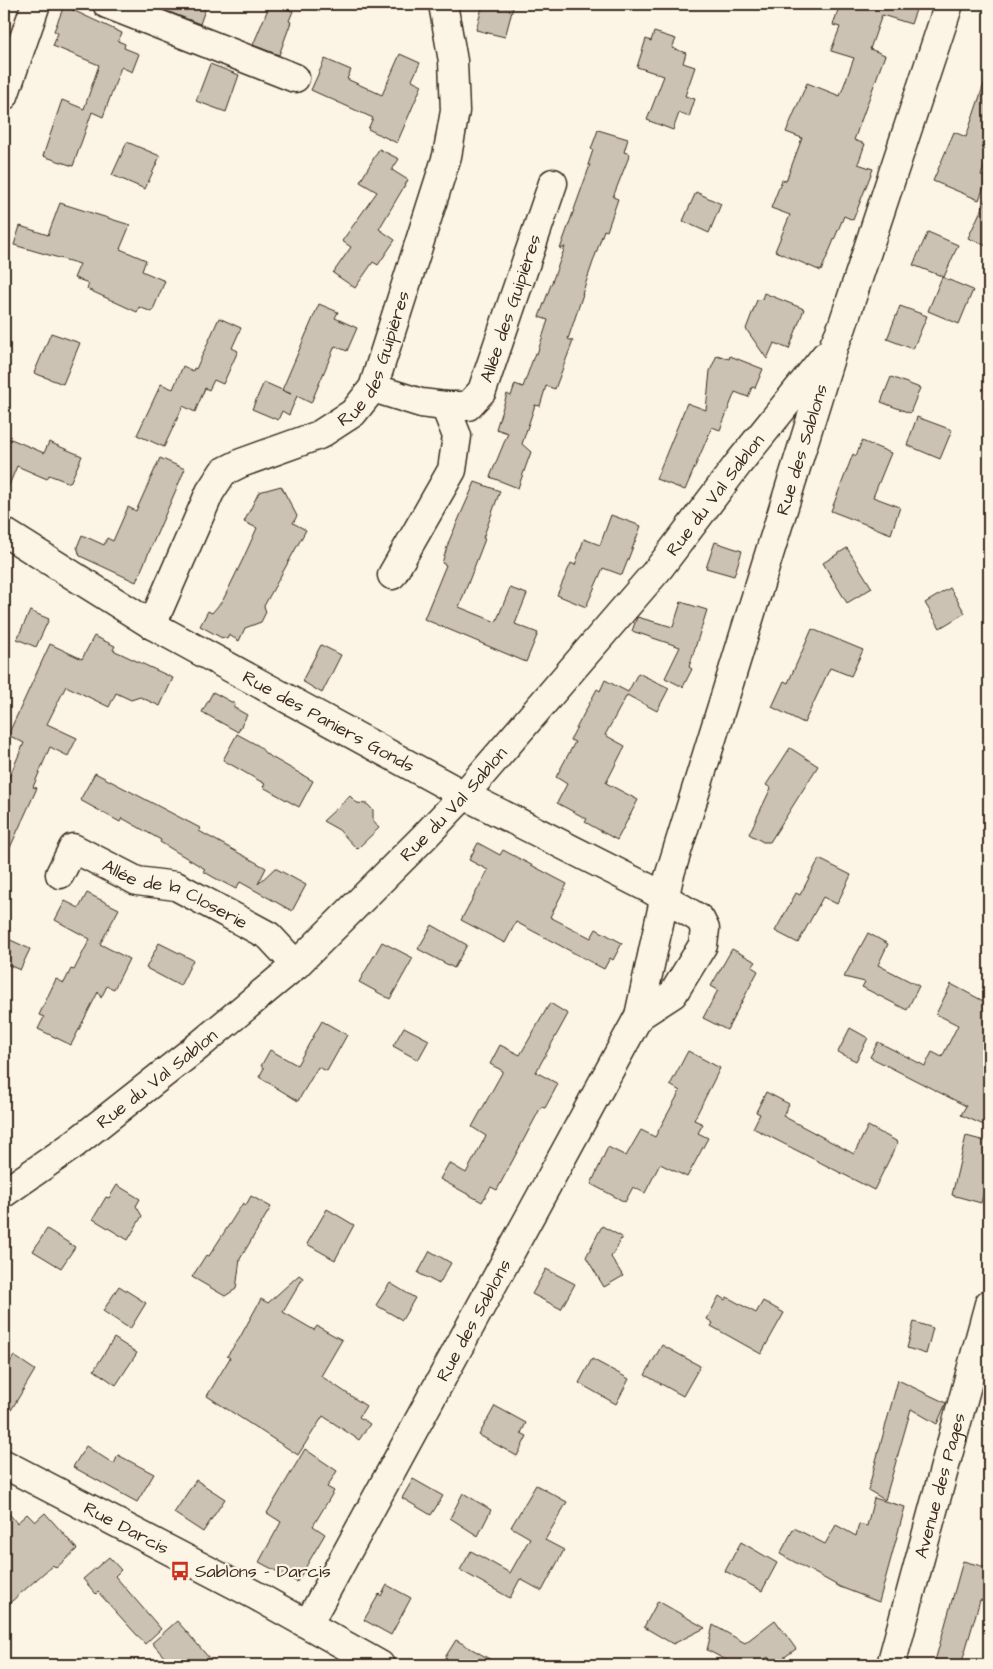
<svg xmlns="http://www.w3.org/2000/svg" width="993" height="1669" viewBox="0 0 993 1669" font-family="'Architects Daughter',sans-serif">
<rect width="100%" height="100%" fill="#fcf5e5"/>
<filter id="ink" filterUnits="userSpaceOnUse"><feTurbulence type="fractalNoise" baseFrequency=".02" numOctaves="2"/><feDisplacementMap in="SourceGraphic" scale="10" xChannelSelector="R" yChannelSelector="G"/><feConvolveMatrix kernelMatrix="1 2 1 2 8 2 1 2 1" color-interpolation-filters="sRGB"/></filter>
<g filter="url(#ink)">
<path fill="#ccc2b3" stroke="#3b2a1e" d="M149 4H207L200 24Z
M270 4 293 11 289 21 291 22 279 55 253 45Z
M483 4H514L505 37 476 30Z
M840 4 860 6V4H918L911 24 882 15 870 49 885 55 854 140 865 144 858 164 873 169 853 220 844 216 821 271 775 251 790 215 771 208 782 180 786 181 802 138 786 132 807 83 840 96 854 58 831 51 840 27 833 25Z
M64 6 122 33 118 41 125 44 124 48 139 54 132 72 121 67 103 117 92 112 73 166 43 156 62 100 84 109 99 65 53 46 58 33 54 31Z
M654 32 676 39 672 48 686 53 683 63 695 67 685 96 695 99 689 117 679 113 673 130 647 120 664 76 637 67 646 39 651 41Z
M400 54 420 63 412 80 422 85 397 143 368 129 373 118 311 90 325 59 351 70 347 79 382 95Z
M210 64 239 75 226 112 196 101Z
M986 78 989 79V155L981 175 987 178 979 200 933 181 954 132 966 137Z
M598 130 628 139 624 152 630 154 613 197 618 199 607 231 604 230 582 294H583L568 339 573 341 555 389 546 386 540 406 535 405 522 444 531 452 518 488 490 477 508 433 496 429 507 394 511 396 515 384 523 387 535 353 537 354 548 320 539 317 565 247 560 249 590 165H588L593 150 591 149Z
M127 142 160 156 145 189 112 175Z
M379 149 399 159 392 170 408 180 379 229 395 240 378 265 373 262 355 288 333 273 351 247 342 241 377 192 360 182Z
M696 192 721 204 709 233 683 221Z
M989 193V247L968 238Z
M60 203 130 225 120 249 146 260 142 271 165 281 152 312 139 307 137 312 87 289 89 283 74 278 80 264 14 245 20 226 48 235Z
M928 232 958 245 944 277 913 265Z
M942 277 973 290 959 324 928 311Z
M764 293 804 309 789 349 774 343 767 359 746 329 757 300 762 299Z
M319 304 338 312 335 318 357 328 347 351 335 346 311 403 297 396 289 415 282 411 278 420 252 409 264 382 291 394 282 390Z
M900 306 927 316 913 349 887 339Z
M219 318 241 328 232 348 238 351 223 384 214 380 209 390 205 388 195 412 183 406 164 447 137 435 161 384 173 389 183 366 193 371 194 368 196 369Z
M51 333 80 343 63 384 34 373Z
M717 355 729 359 730 356 763 369 755 388 752 387 748 397 735 392 720 430 712 427 685 490 656 479 687 403 706 410 710 371Z
M891 377 920 388 910 413 881 402Z
M917 417 952 430 940 459 907 445Z
M4 436 44 453 49 442 82 456 70 483 49 475 47 479 17 466 4 497Z
M862 441 891 453 873 497 900 507 891 534 831 511 853 454 856 456Z
M160 458 185 469 136 582 80 556 77 547 82 535 104 545 107 538 113 541 128 507 136 511Z
M475 482 500 491 483 538 485 539 459 607 496 622 510 588 527 594 515 624 538 633 526 662 424 619 446 565 442 563 449 541Z
M281 486 297 516 293 523 306 530 264 606 266 612 261 622 245 628 239 641 229 635 227 639 223 637 222 638 200 626 208 611 212 613 223 600 243 559 257 528 244 522 259 492Z
M611 515 641 526 622 575 603 568 586 607 557 595 571 563 575 565 584 539 600 545Z
M715 542 742 551 734 576 706 568Z
M847 548 872 588 847 603 823 563Z
M950 588 965 613 940 628 925 603Z
M681 602 707 610 689 667 692 669 683 687 665 678 680 647 632 631 637 617 673 627Z
M30 611 49 619 36 647 17 639Z
M812 629 863 650 851 676 830 668 804 723 772 707 784 681 788 683Z
M94 636 115 646 113 650 173 678 160 706 140 697 131 700 116 693 109 707 66 686 47 724 77 738 68 756 50 747 33 787 37 788 4 861V789L24 743 8 735 50 644 82 659Z
M321 645 341 655 322 693 302 681Z
M638 673 669 688 657 711 627 695 605 735 625 746 606 783 638 800 617 840 585 822 587 819 557 803 567 784 556 777 575 742 570 740 597 689 600 691 605 680 628 692Z
M213 692 235 704 233 707 247 715 238 732 202 712Z
M237 734 259 746 266 754 313 781 299 807 263 787 265 784 223 760Z
M790 748 818 766 770 842H763L749 834 771 788 766 785Z
M95 773 200 828 199 831 266 868 258 884 275 868 306 885 292 911 240 882 236 889 213 877 203 871 205 869 160 842 161 840 122 818 120 822 80 800Z
M350 796 357 803 367 804 373 810V821L379 828 357 849 339 830 323 821Z
M478 843 500 855 503 850 567 884 550 917 591 938 596 929 622 943 613 960 610 958 604 969 516 922 505 943 461 920 488 870 469 860Z
M819 859 851 875 837 904 823 897 798 943 775 931 796 893 800 895Z
M87 893 119 909 100 944 129 959 114 989 107 986 101 998 98 992 71 1045 38 1029 44 1017 39 1015 56 979 64 983 71 969 74 970 90 939 55 920 65 901 79 908Z
M432 925 467 945 454 968 418 949Z
M868 933 888 944 878 965 919 986 907 1010 862 987 865 982 844 977Z
M4 937 30 949 20 970 4 963Z
M382 942 413 958 390 999 359 982Z
M159 943 193 960 180 986 146 968Z
M732 949 756 962 752 967 758 971 727 1030 703 1018 718 990 711 986Z
M951 984 989 1004V1114L986 1126 961 1115 966 1106 870 1057 878 1042 925 1066 932 1052 942 1057 958 1025 936 1014Z
M550 1003 568 1014 536 1072 558 1084 545 1108 541 1107 497 1190 491 1187 482 1202 440 1179 449 1163 466 1173 486 1136 472 1127 503 1071 490 1064 500 1045 520 1055Z
M322 1021 347 1035 327 1071 318 1067 298 1101 259 1077 264 1068 261 1066 270 1050 297 1065Z
M404 1027 429 1040 418 1060 393 1046Z
M850 1028 868 1038 856 1061 838 1052Z
M688 1051 720 1068 694 1120 703 1124 698 1133 708 1138 687 1177 660 1164 645 1193 633 1187 625 1202 591 1184 608 1147 626 1156 641 1130 655 1137 680 1091 670 1085Z
M766 1092 789 1104 783 1116 854 1154 868 1126 898 1142 874 1190 753 1128 760 1114 756 1112Z
M966 1136 989 1142 984 1158 989 1160V1172L981 1203 952 1195Z
M117 1185 140 1199 136 1206 142 1216 128 1240 93 1219 106 1197 109 1198Z
M251 1196 271 1207 240 1259 236 1289 225 1296 192 1277 206 1255 209 1256 243 1203 246 1205Z
M327 1209 354 1225 335 1260 307 1244Z
M602 1226 622 1237 611 1257 623 1276 604 1287 586 1257Z
M47 1229 75 1247 61 1268 33 1251Z
M430 1251 451 1263 439 1284 418 1273Z
M546 1269 575 1284 561 1309 532 1294Z
M299 1275 303 1278 283 1312 314 1330 317 1326 342 1340 321 1376 366 1406 359 1417 370 1424 359 1440 323 1416 298 1455 207 1396 230 1358 227 1356 239 1339 261 1299 268 1303Z
M390 1283 415 1298 402 1320 376 1305Z
M119 1286 146 1303 130 1329 103 1311Z
M719 1296 725 1300 727 1297 756 1313 763 1301 784 1313 761 1354 711 1326 713 1323 707 1319Z
M914 1322 933 1328 926 1354 907 1348Z
M114 1338 137 1353 116 1385 94 1370Z
M662 1345 700 1366 683 1396 645 1375Z
M14 1356 35 1370 4 1422V1372Z
M592 1359 629 1379 616 1404 579 1383Z
M898 1380 946 1403 937 1424 911 1409 885 1500 868 1490Z
M495 1406 526 1423 521 1433 527 1436 517 1456 479 1435Z
M86 1446 114 1464 118 1455 154 1474 137 1502 73 1467Z
M305 1449 337 1471 327 1487 334 1491 313 1526 325 1534 297 1582 259 1562 281 1522 267 1513Z
M413 1479 443 1496 431 1515 402 1498Z
M196 1480 225 1499 203 1532 174 1513Z
M536 1485 567 1502 545 1540 564 1550 542 1591 520 1579 510 1598 460 1570 471 1551 510 1573 530 1538 511 1527Z
M463 1493 491 1510 478 1536 450 1518Z
M874 1498 905 1507 879 1602 840 1587 780 1554 794 1528 825 1544 836 1525 856 1536 859 1524 867 1526Z
M4 1508 17 1523 27 1514 35 1522 45 1513 77 1549 56 1568 53 1565 4 1608Z
M741 1542 777 1563 762 1591 725 1571Z
M109 1557 121 1570 115 1576 161 1629 145 1644 98 1592 96 1594 83 1579Z
M963 1561 989 1568V1602L980 1600 961 1665H949L935 1661Z
M387 1585 411 1598 391 1635 364 1620 379 1594 381 1596Z
M658 1601 705 1628 673 1644 644 1627Z
M775 1620 796 1649 773 1665 768 1657 757 1665H725L726 1660 707 1650 713 1625 745 1643Z
M177 1621 186 1631 215 1665H171L152 1643Z
M456 1640 500 1665H454L444 1659Z"/>
<g fill="none" stroke-linecap="round" stroke-linejoin="round">
<defs>
<g id="minor">
<path d="M107 4 295 78"/>
<path d="M4 96 36 4"/>
<path d="M373 388 421 403 445 406 457 436 452 470 392 575"/>
<path id="s1" d="M445 406H468L482 391 553 183"/>
<path id="s2" d="M4 532 152 625 464 795 650 889 700 919 705 929 703 945 673 994 639 1016"/>
<path id="s3" d="M152 625 210 492 223 472 241 463 319 435 353 413 373 388 447 156 455 111 453 61 443 4"/>
<path id="s4" d="M60 874 73 848 137 881 176 886 269 936 296 965"/>
<path id="s5" d="M4 1193 73 1145 196 1048 296 965 425 836 464 795 660 567 738 464 825 356"/>
<path id="s6" d="M4 1464 255 1595 380 1665"/>
<path id="s7" d="M308 1624 639 1016 669 877 834 345 842 327 949 4"/>
<path id="s8" d="M891 1665 989 1304"/>
</g>
</defs>
<use href="#minor" stroke="#3b2a1e" stroke-width="31"/>
<use href="#minor" stroke="#fcf5e5" stroke-width="28"/>
</g>
</g>
<defs>
<symbol id="bus-bare" viewBox="-9 -9 18 18"><path d="M-5-6H5V4H4V6H2V4H-2V6H-4V4H-5ZM-3.5-4V0h7V-4ZM-3.5 1.2v1.5H-2V1.2ZM2 1.2v1.5H3.5V1.2Z" fill="#c8321e" stroke="#fcf5e5" stroke-width="2.5" paint-order="stroke"/></symbol>
</defs>
<g fill-rule="evenodd">
<use href="#bus-bare" x="166" y="1557" width="28" height="28"/>
</g>
<g text-anchor="middle" dominant-baseline="central" stroke-width="4.5" stroke-linejoin="round" paint-order="stroke">
<g font-size="18" fill="#3b2a1e" stroke="#fcf5e5">
<text stroke="none"><textPath href="#s1" startOffset="131">Allée des Guipières</textPath></text>
<text stroke="none"><textPath href="#s3" startOffset="371">Rue des Guipières</textPath></text>
<text stroke="none"><textPath href="#s7" startOffset="1282">Rue des Sablons</textPath></text>
<text stroke="none"><textPath href="#s5" startOffset="1001">Rue du Val Sablon</textPath></text>
<text stroke="none"><textPath href="#s2" startOffset="376">Rue des Paniers Gonds</textPath></text>
<text stroke="none"><textPath href="#s5" startOffset="596">Rue du Val Sablon</textPath></text>
<text stroke="none"><textPath href="#s4" startOffset="142">Allée de la Closerie</textPath></text>
<text stroke="none"><textPath href="#s5" startOffset="191">Rue du Val Sablon</textPath></text>
<text stroke="none"><textPath href="#s7" startOffset="346">Rue des Sablons</textPath></text>
<text stroke="none"><textPath href="#s8" startOffset="186">Avenue des Pages</textPath></text>
<text stroke="none"><textPath href="#s6" startOffset="138">Rue Darcis</textPath></text>
</g>
<g font-size="18" fill="#3b2a1e" stroke="#fcf5e5" text-anchor="start">
<text x="195" y="1571">Sablons - Darcis</text>
</g>
</g>
<rect width="993" height="1669" fill="none" stroke="#fcf5e5" stroke-width="20"/>
<rect x="10" y="10" width="973" height="1649" fill="none" stroke="#3b2a1e" stroke-width="2" filter="url(#ink)"/>
</svg>
